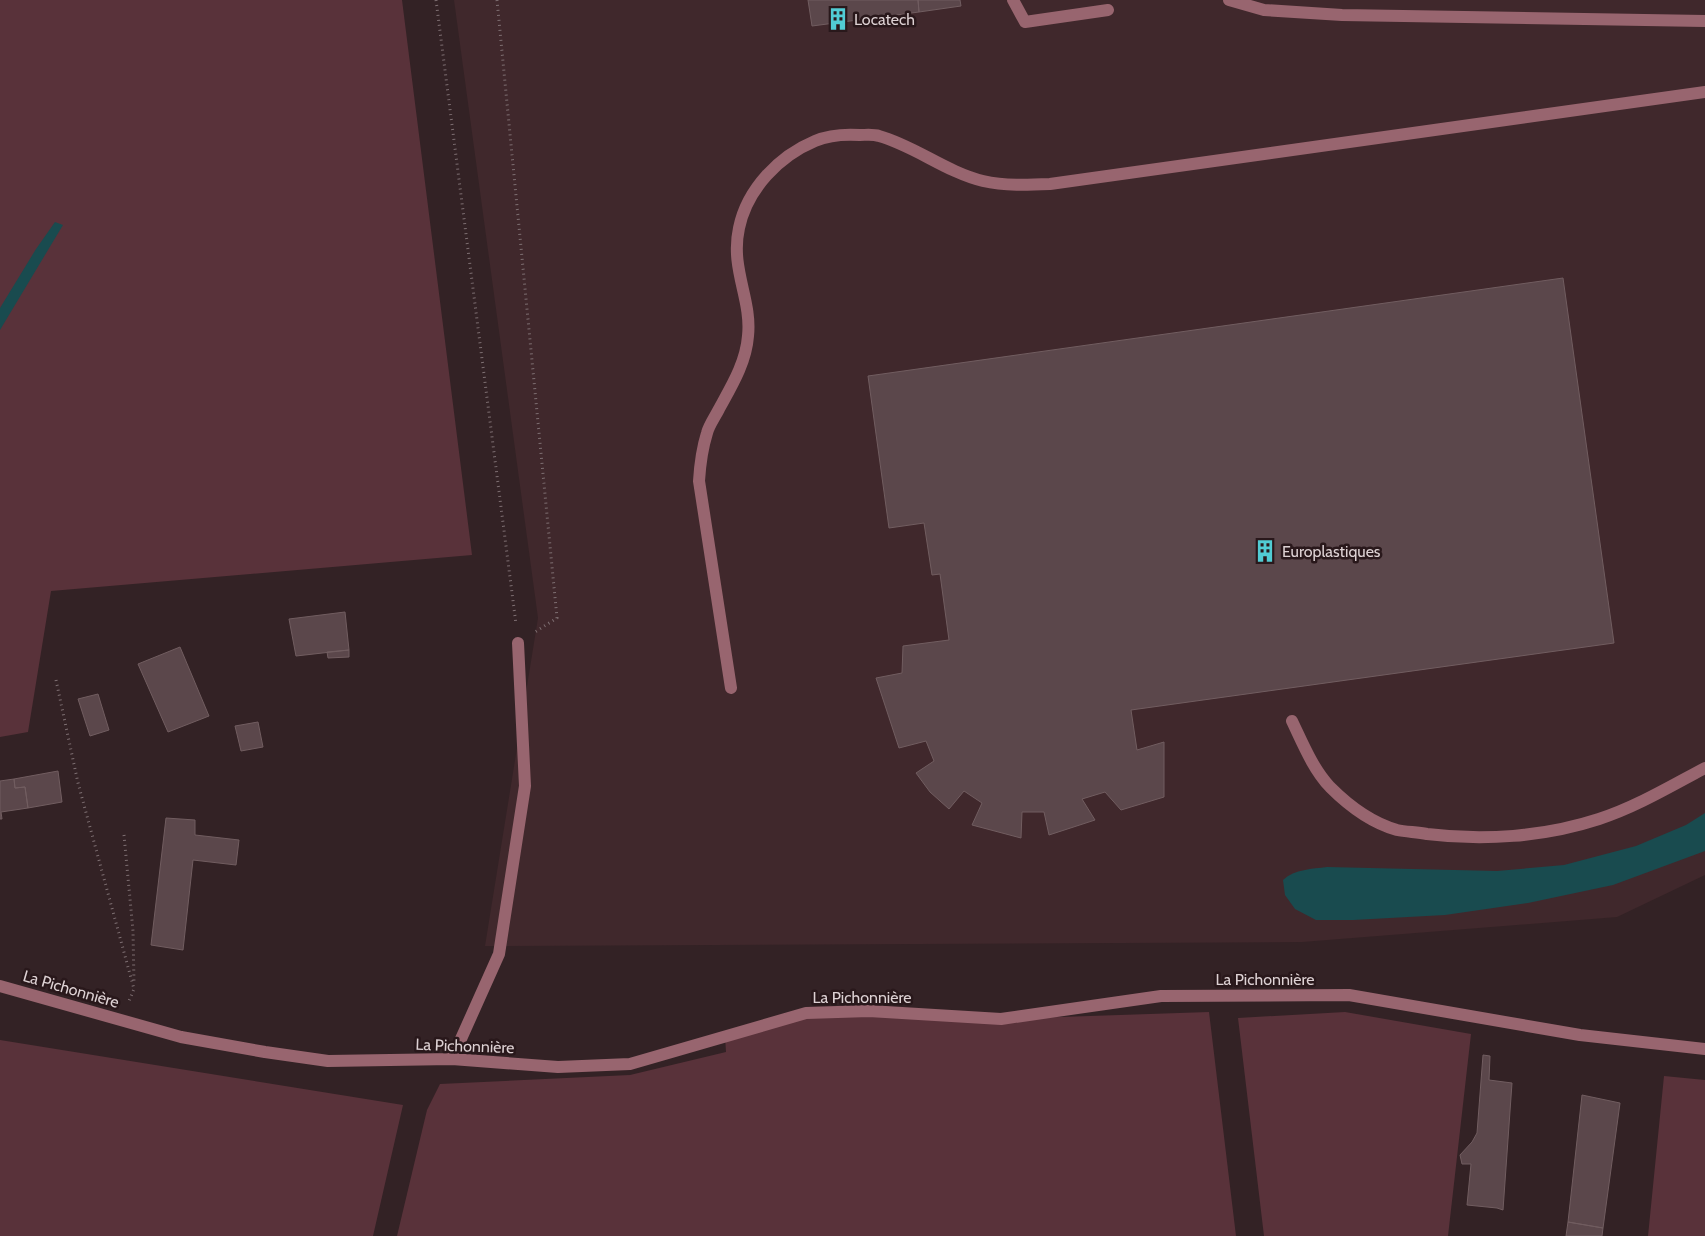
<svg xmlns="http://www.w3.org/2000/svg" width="1705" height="1236" viewBox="0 0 1705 1236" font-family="Cabin,sans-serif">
<rect width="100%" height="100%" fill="#332225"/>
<path fill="#40282c" d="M454 0H1705V875L1617 917 1302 942 485 946 538 618Z"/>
<path fill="#59323a" d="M0 0H402L472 555 51 591 28 732 0 737Z
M1209 1012 1236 1236H397L427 1110 440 1084 630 1075 726 1052 725 1036 806 1013 1001 1019Z
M1345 1012 1471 1034 1448 1236H1264L1238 1018Z
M0 1040 403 1105 373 1236H0Z
M1664 1076 1705 1080V1236H1648Z"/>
<path fill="#194b4f" d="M55 222 63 225 0 330V308L36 249Z
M1705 813V851L1613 885 1528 903 1445 915 1353 920H1316L1295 909 1285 895 1283 880C1295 869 1312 869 1327 867L1497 871 1564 865 1636 846 1686 825Z"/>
<path fill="#5b474b" stroke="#715d60" d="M808 0H918L919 12 812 26Z
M918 0H960L961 6 919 12Z
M1563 278 1614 643 1131 710 1137 750 1164 742V797L1121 810 1105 792 1082 799 1095 820 1049 835 1044 812H1022L1021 838 972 825 982 803 964 791 949 809 930 792 916 773 934 761 926 741 899 748 876 678 902 673 903 646 949 640 940 574 932 575 924 523 889 528 868 376Z
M345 612 349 650 296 656 289 619Z
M180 647 209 716 168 732 138 664Z
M349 650V657L328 658 327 652Z
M98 694 109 730 90 736 78 699Z
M258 722 263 747 241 751 235 726Z
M58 771 62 802 28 808 25 787 15 788 14 779Z
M14 779 15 788 25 787 28 808 1 812 2 819H0V781Z
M166 818 195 820V835L239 840 236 865 193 860 183 950 151 945Z
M1483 1055 1490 1056 1489 1080 1512 1083 1503 1210 1497 1208 1467 1205 1471 1164H1462L1460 1155 1472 1142 1477 1133Z
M1582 1095 1620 1103 1603 1228 1568 1222Z
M1568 1222 1603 1228 1602 1236H1566Z"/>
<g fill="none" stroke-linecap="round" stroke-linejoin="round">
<path stroke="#7e6f72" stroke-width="3" stroke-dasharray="1 4" stroke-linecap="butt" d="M436 0 516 624
M497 0 557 618 535 632
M56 680 78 783 134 989 129 1001
M124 835 133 931 134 984"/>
<path stroke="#98656f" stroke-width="12" d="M1013 0 1025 22 1108 10
M1229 0 1264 10 1342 15 1705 21
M731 688 699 481C700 465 702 449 707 433 709 425 715 417 719 409 731 387 746 363 748 336 752 299 730 269 739 228 747 189 779 156 815 141 829 135 845 134 860 135 866 135 873 134 879 136 915 146 946 172 983 181 1005 186 1028 185 1050 184L1705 92
M1292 721C1303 744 1313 769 1330 787 1348 805 1372 823 1397 830 1406 832 1417 832 1427 834 1483 841 1544 837 1599 819 1636 807 1671 786 1705 768
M0 986 181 1037 265 1052 328 1061 452 1059 558 1067 630 1064 806 1013 869 1011 1001 1019 1161 996 1349 995 1580 1035 1705 1049
M452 1059 499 954 525 786 518 643"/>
</g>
<defs>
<symbol id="building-bare" viewBox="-9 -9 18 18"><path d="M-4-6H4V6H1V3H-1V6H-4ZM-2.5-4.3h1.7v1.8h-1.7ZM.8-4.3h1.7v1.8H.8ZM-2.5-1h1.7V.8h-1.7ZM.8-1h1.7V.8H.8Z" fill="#51ccd4" stroke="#29181b" stroke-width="2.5" paint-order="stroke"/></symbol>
</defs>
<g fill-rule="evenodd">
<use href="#building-bare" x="822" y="3" width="32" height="32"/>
<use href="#building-bare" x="1249" y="535" width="32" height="32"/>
</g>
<g text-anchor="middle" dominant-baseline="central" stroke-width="5" stroke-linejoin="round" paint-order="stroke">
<g font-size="16" fill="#ddd1d3" stroke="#29181b" text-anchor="start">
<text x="854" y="19">Locatech</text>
<text x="1282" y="551">Europlastiques</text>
</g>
<g font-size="16" fill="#ddd1d3" stroke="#29181b">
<text x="1265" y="979">La Pichonnière</text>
<text transform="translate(71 989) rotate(16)">La Pichonnière</text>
<text x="862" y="997">La Pichonnière</text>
<text transform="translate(465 1046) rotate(2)">La Pichonnière</text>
</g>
</g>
</svg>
